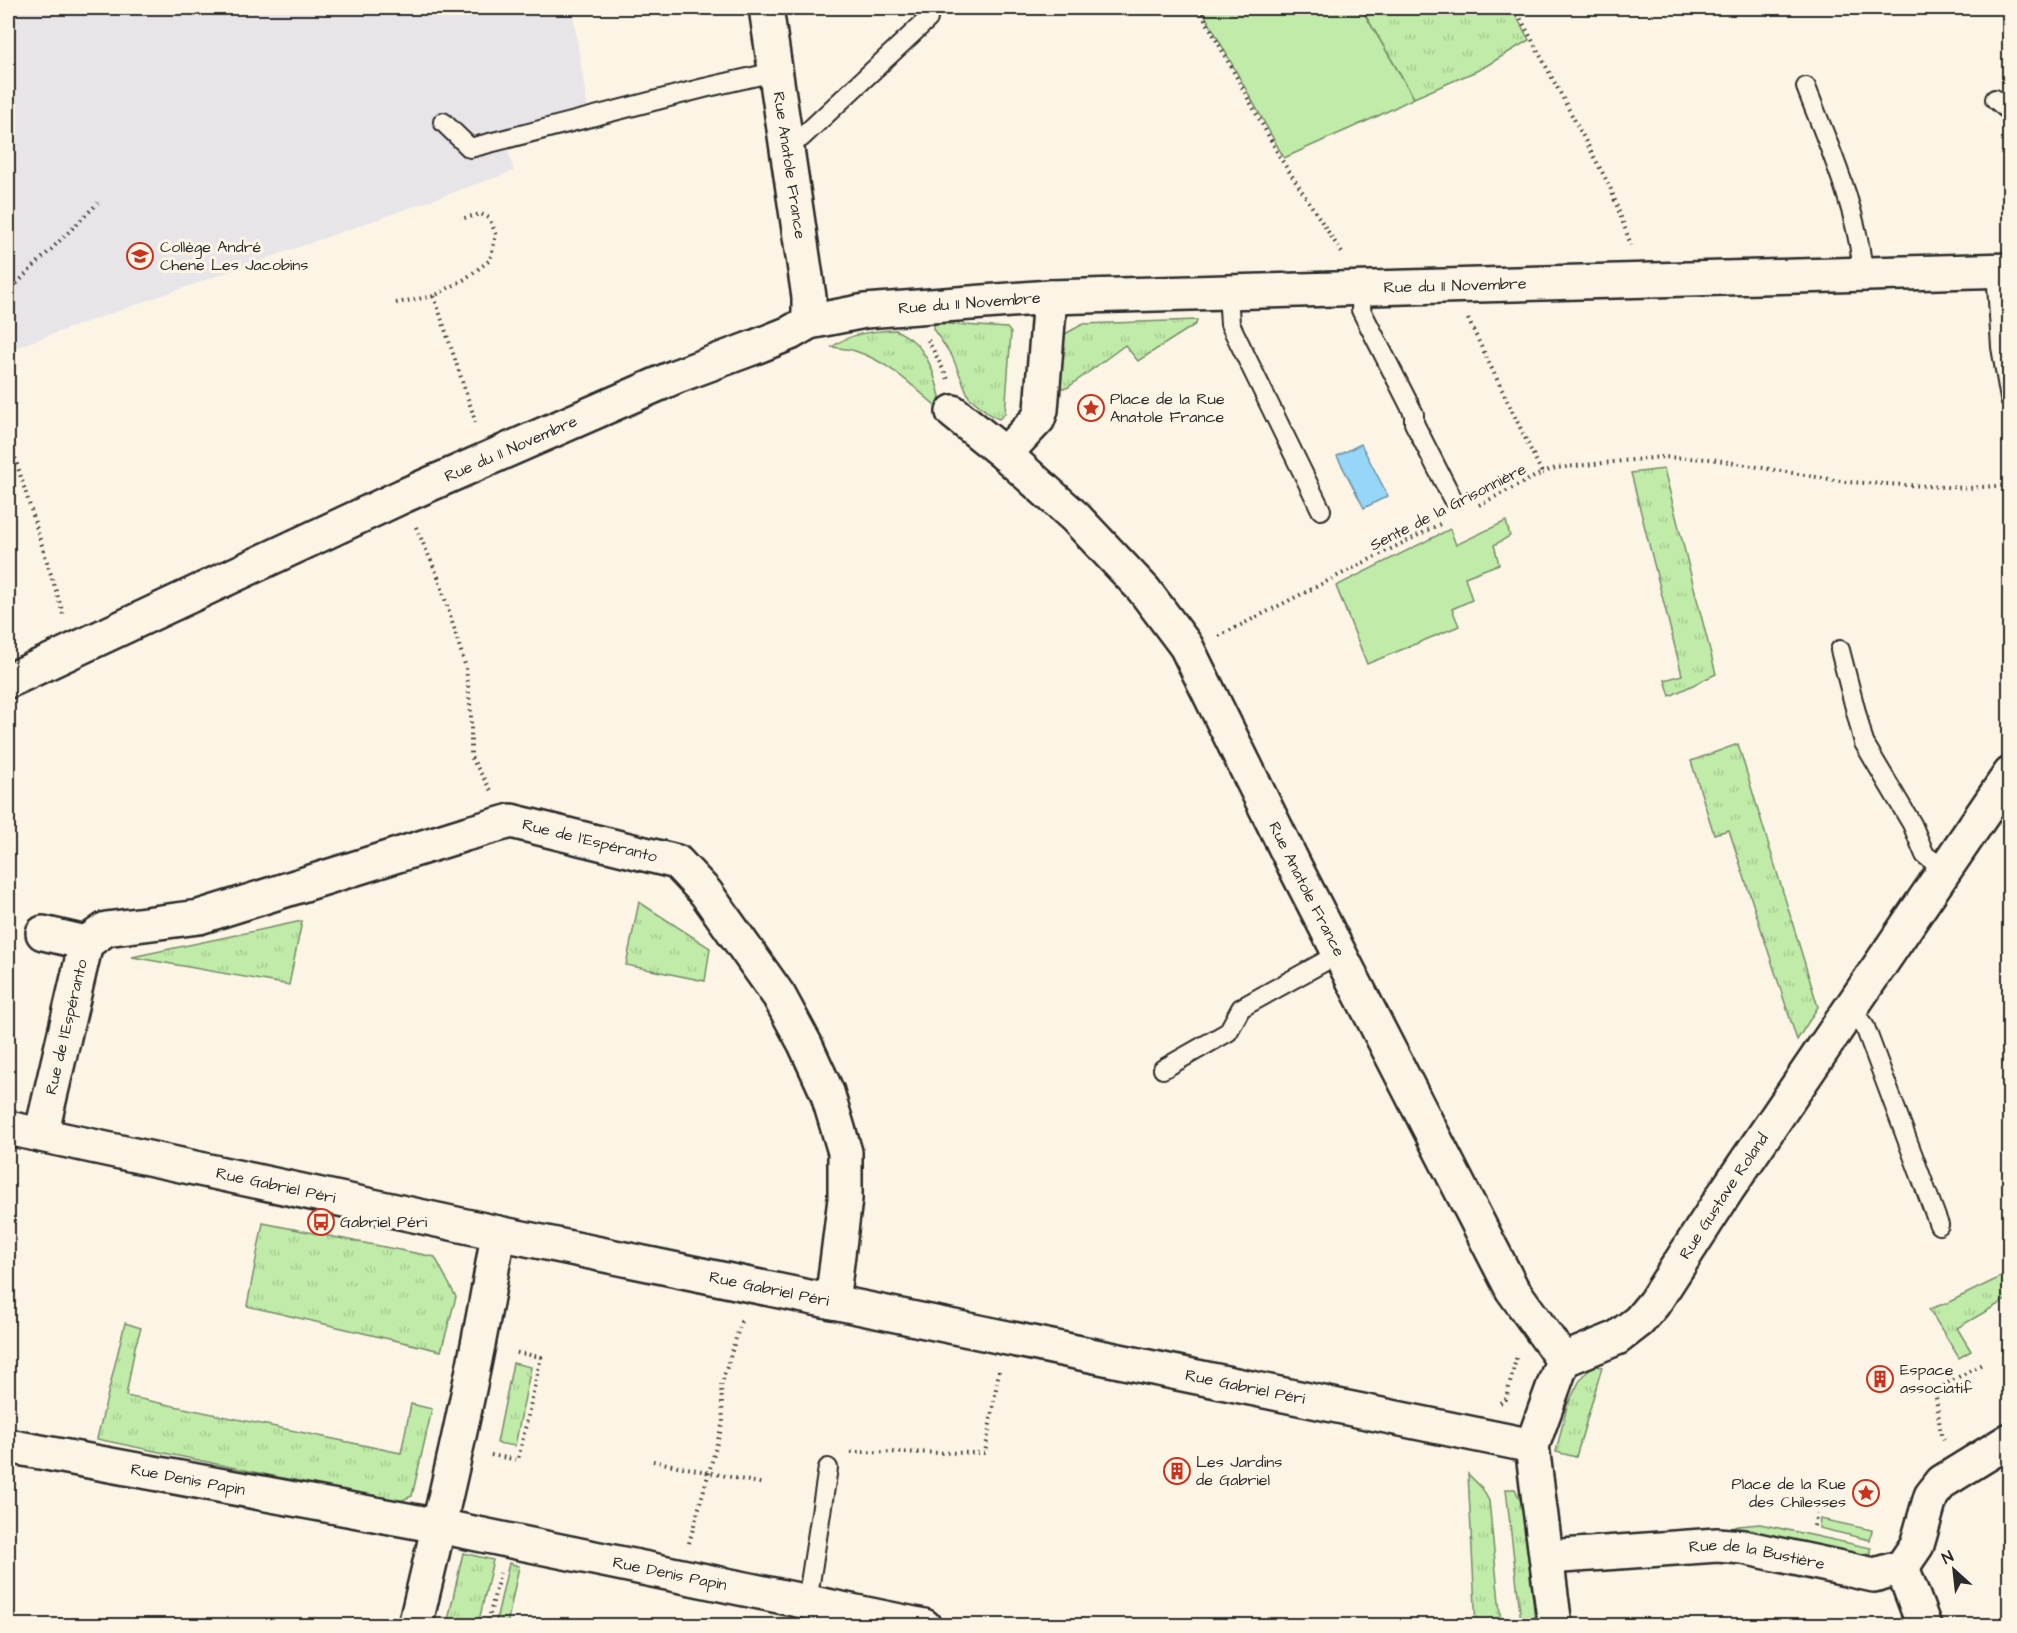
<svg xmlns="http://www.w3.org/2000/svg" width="2017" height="1633" viewBox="0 0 2017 1633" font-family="'Architects Daughter',sans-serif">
<defs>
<pattern id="grass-tufts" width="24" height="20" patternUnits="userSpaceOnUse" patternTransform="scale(1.5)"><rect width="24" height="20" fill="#c0eba8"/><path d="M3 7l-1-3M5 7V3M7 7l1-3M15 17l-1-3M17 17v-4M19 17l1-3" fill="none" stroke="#a5ca91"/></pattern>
</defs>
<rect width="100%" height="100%" fill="#fcf5e5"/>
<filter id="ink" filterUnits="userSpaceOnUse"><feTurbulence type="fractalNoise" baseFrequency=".0167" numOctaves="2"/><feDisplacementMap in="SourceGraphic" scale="12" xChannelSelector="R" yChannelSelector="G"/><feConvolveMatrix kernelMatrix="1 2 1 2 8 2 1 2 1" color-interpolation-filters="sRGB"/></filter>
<g filter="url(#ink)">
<path fill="#e8e5e9" d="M8 8H572L591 129 508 150 514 171 8 350Z"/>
<path fill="url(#grass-tufts)" stroke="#768b6a" stroke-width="1.5" d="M1361 8H1512L1529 40 1481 69 1414 98Z
M1197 320 1196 324 1138 361 1125 345 1067 388H1058L1065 334 1083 324Z
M935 323 1007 328 1011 333 1005 414 999 419 992 416 969 397 952 356 933 329Z
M896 330C901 333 907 336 912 340 933 357 938 389 944 413 917 390 890 362 855 351 848 349 839 348 832 347 850 333 873 331 896 330Z
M1664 469 1716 674 1670 696 1665 680 1682 675 1631 473Z
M1738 744 1818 1007 1797 1040 1729 830 1714 834 1691 761Z
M639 902 710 948 705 981 626 965Z
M302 921 289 985 132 957Z
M263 1223 435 1257 456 1297 441 1351 247 1306Z
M2009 1273V1298L1957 1328 1971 1351 1959 1358 1929 1309 1947 1303Z
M125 1323 141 1328 135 1347 126 1396 401 1453 411 1404 432 1409 412 1496 398 1502 97 1439Z
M513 1363 531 1367 515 1446 497 1443Z
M1592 1365 1602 1367 1576 1457 1556 1452 1567 1406 1579 1382Z
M1468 1474 1482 1488 1489 1501 1501 1622 1496 1625H1476Z
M1506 1489H1515L1523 1506 1535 1620 1521 1621Z
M463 1553 493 1560 478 1625H447Z
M509 1563 519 1566 507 1625H495Z"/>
<path fill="#c0eba8" stroke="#768b6a" stroke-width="1.5" d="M1201 8H1361L1414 98 1378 116 1284 158Z
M1506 521 1510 536 1494 545 1499 564 1465 577 1472 600 1452 609 1459 626 1367 664 1336 586 1450 529 1456 545Z
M1820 1519 1872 1530 1870 1540 1819 1528Z
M1760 1524 1871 1548V1554L1856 1556 1733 1528 1738 1526Z"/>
<path fill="#96d6f7" stroke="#6b92a5" stroke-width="1.5" d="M1361 444 1388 496 1364 508 1337 456Z"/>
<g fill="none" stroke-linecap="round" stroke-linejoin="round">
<defs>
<path id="service" d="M1806 87C1829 147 1858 209 1863 274
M1995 99 2010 112
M443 122 470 148 704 88 761 75 776 74
M786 142 801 138 928 19
M1996 270 2001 347 2010 399
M1362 288 1361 310 1414 414V423L1452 498
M1228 292 1230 324 1321 510
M1840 650 1864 743 1912 824 1925 855 1945 870
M1848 1012 1858 1018 1865 1027 1939 1225
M1163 1069 1228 1032 1241 1008 1340 953
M807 1602 828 1468"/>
<g id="minor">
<path id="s1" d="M766 8 809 297V322"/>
<path id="s2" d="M953 412 1005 454 1075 517 1144 590 1186 646 1295 867 1512 1289 1563 1360"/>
<path d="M1005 454 1038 419 1041 410 1050 297"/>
<path id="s3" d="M8 681 403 496 677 376 755 347 790 333 809 322 865 311 1050 297 2010 270"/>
<path d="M43 933 86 943"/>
<path id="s4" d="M8 1128 498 1233 1532 1446"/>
<path id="s5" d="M41 1135 86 943 106 929 199 917 465 834 511 821 677 862 706 893 779 996 805 1044 827 1092 845 1152V1199L832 1302"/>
<path id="s6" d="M8 1446 439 1526 924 1626"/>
<path id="s7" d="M1548 1557 1717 1545 1743 1547 1874 1575 1902 1567"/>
<path d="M1902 1567 1917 1545 1931 1496 1942 1482 2010 1440"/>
<path d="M1902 1567 1924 1626"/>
<path d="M415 1626C446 1496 477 1365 498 1233"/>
<path id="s8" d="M1555 1626 1532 1446 1563 1360 1617 1338 1639 1321 1654 1303 1727 1190 2010 774"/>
</g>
</defs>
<use href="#service" stroke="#2b2b2b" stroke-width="22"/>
<use href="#minor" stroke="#2b2b2b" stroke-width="38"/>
<path stroke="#2b2b2b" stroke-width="4" stroke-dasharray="1.5 4.5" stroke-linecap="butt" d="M1199 8 1281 159 1342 253
M1515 8 1610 187 1631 245
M8 292 98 203
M434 296 477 426
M396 303 434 296 465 279 490 260 496 234 489 218 481 214 460 219
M1468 319 1542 473 1479 505
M928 340 948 379
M8 435 64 617
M1542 473 1556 468 1662 457 1711 459 1846 482 1967 488 2010 485
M416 527 439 579 466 668 471 713V757L492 792
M1219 636 1442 523
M1917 1390H1935
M1500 1403 1506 1399 1517 1355
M1944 1440 1941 1435 1935 1390 1984 1363
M851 1452 985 1453 999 1371
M491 1455 518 1460 541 1357 513 1352
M653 1461 764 1484
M1814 1526 1817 1514
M689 1543 723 1422 721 1386 741 1322 744 1320
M487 1626 500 1573"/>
<use href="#service" stroke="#fcf5e5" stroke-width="18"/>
<use href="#minor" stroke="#fcf5e5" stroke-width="33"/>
</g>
</g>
<defs>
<symbol id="school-ring" viewBox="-11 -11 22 22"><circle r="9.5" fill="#fcf5e5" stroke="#c8321e" stroke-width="1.5"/><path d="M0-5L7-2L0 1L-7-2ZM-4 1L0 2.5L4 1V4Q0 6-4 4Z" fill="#c8321e"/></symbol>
<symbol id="sight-ring" viewBox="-11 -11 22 22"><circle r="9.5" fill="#fcf5e5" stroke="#c8321e" stroke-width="1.5"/><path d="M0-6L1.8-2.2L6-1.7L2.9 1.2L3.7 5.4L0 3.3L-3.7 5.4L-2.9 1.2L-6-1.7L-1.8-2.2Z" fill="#c8321e"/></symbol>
<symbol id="bus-ring" viewBox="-11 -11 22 22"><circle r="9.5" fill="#fcf5e5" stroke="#c8321e" stroke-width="1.5"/><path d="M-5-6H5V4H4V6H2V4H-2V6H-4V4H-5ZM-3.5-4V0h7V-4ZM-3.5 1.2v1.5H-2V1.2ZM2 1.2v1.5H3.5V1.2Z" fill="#c8321e"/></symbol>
<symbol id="building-ring" viewBox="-11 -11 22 22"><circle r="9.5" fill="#fcf5e5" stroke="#c8321e" stroke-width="1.5"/><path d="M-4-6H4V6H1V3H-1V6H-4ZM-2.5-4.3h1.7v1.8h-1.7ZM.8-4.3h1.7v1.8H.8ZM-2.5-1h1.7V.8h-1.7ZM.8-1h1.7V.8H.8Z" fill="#c8321e"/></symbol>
</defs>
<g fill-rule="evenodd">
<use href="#school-ring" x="125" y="241" width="30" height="30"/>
<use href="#sight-ring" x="1076" y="393" width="30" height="30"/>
<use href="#bus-ring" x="306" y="1207" width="30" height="30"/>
<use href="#building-ring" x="1865" y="1364" width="30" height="30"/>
<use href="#building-ring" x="1162" y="1456" width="30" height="30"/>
<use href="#sight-ring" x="1851" y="1478" width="30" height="30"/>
</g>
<g text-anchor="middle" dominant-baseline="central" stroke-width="6" stroke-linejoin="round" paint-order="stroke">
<g font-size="16" fill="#2b2b2b" stroke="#fcf5e5">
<text stroke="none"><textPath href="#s1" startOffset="159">Rue Anatole France</textPath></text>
<text stroke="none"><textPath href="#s3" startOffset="1526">Rue du 11 Novembre</textPath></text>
<text stroke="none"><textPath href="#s3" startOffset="1040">Rue du 11 Novembre</textPath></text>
<text stroke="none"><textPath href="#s3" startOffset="554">Rue du 11 Novembre</textPath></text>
<text transform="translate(1448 507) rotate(-27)">Sente de la Grisonnière</text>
<text stroke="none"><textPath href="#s5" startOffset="723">Rue de l'Espéranto</textPath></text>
<text stroke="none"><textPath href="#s2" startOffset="603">Rue Anatole France</textPath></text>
<text stroke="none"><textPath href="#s5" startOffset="111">Rue de l'Espéranto</textPath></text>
<text stroke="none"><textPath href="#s4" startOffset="274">Rue Gabriel Péri</textPath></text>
<text stroke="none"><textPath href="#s8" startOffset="510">Rue Gustave Roland</textPath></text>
<text stroke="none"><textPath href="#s4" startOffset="778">Rue Gabriel Péri</textPath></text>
<text stroke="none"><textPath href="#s4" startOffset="1264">Rue Gabriel Péri</textPath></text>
<text stroke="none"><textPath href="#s6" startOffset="183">Rue Denis Papin</textPath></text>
<text stroke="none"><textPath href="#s7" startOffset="210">Rue de la Bustière</textPath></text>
<text stroke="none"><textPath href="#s6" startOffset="674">Rue Denis Papin</textPath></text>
</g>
<g font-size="16" fill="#2b2b2b" stroke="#fcf5e5" text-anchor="start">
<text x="160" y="247">Collège André<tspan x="160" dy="18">Chene Les Jacobins</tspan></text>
<text x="1110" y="399">Place de la Rue<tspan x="1110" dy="18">Anatole France</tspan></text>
<text x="340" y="1222">Gabriel Péri</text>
<text x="1900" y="1370">Espace<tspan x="1900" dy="18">associatif</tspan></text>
<text x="1196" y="1462">Les Jardins<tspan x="1196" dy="18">de Gabriel</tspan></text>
<text x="1846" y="1484" text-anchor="end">Place de la Rue<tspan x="1846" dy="18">des Chilesses</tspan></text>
</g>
</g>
<rect width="2017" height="1633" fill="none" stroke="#fcf5e5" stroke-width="30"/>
<rect x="15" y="15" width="1987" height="1603" fill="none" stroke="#2b2b2b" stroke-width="2" filter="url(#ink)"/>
<g transform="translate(1954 1570) rotate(333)" stroke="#fcf5e5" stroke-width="4.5" paint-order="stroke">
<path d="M0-4.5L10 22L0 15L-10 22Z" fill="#2b2b2b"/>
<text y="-9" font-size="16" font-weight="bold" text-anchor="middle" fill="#2b2b2b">N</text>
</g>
</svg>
